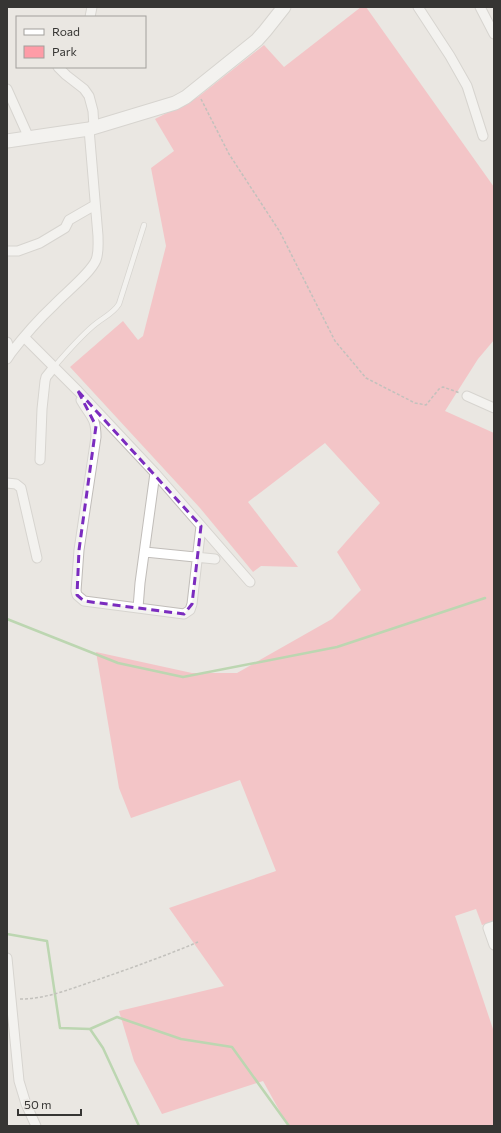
<svg xmlns="http://www.w3.org/2000/svg" width="501" height="1133" viewBox="0 0 501 1133" font-family="Commissioner,sans-serif">
<rect width="100%" height="100%" fill="#eae7e2"/>
<path fill="#fe9ca7" d="M361 7H366L494 187V340L478 359 445 411 494 433V921L482 925 476 909 455 916 494 1032V1126H288L263 1081 162 1114 134 1061 119 1011 224 986 169 908 276 871 240 780 131 818 119 788 96 652 192 673H237L332 619 361 590 337 552 380 503 325 443 248 502 298 567 261 566 253 572 200 508 70 367 123 321 138 340 143 336 166 246 151 168 174 151 155 119 198 97 264 45 284 67Z"/>
<g fill="none" stroke-linecap="round" stroke-linejoin="round">
<path stroke="#86c175" stroke-width="2.5" d="M7 619 118 663 183 677 337 647 485 598
M7 934 47 941 60 1028 90 1029 103 1048 139 1126
M90 1029 117 1017 181 1039 232 1047 289 1126"/>
<defs>
<path id="service" d="M54 367C66 353 79 338 93 326 102 318 113 314 119 304L144 225"/>
<path id="minor" d="M418 7 450 56 467 86 483 136
M480 7 494 34
M90 17 92 7
M58 67 66 75 84 89 89 96 93 111 94 128
M7 89 29 138
M7 251H18L40 243 65 228 69 220 95 205
M24 337 78 391 155 473 250 582
M7 342 11 353 7 359
M11 353C24 336 38 320 54 305 65 293 90 274 96 260 99 252 98 244 98 236L89 129
M467 396 494 408
M81 400C90 416 96 417 96 437L79 550 76 591 77 595 84 601 138 608
M40 460 42 409 45 381 46 377 54 367
M155 473 140 583 138 608 184 614 190 610 192 604 201 526
M7 483 16 484 21 488 37 558
M145 552 215 559
M494 926 488 928 494 945
M7 958 19 1081 26 1104 36 1126"/>
<path id="secondary" d="M7 141 89 129 175 103 186 97 257 40 265 31 284 7"/>
</defs>
<use href="#service" stroke="#c1bdb9" stroke-width="6"/>
<use href="#minor" stroke="#c1bdb9" stroke-width="11"/>
<use href="#secondary" stroke="#c1bdb9" stroke-width="15"/>
<path stroke="#94928f" stroke-width="1.5" stroke-dasharray="3 2" stroke-linecap="butt" d="M201 99 229 154 280 232 335 341 366 378 415 403 426 405 439 389 443 387 460 393
M20 999C48 999 72 988 97 980 131 968 165 956 198 942"/>
<use href="#service" stroke="#fff" stroke-width="4.5"/>
<use href="#minor" stroke="#fff" stroke-width="9"/>
<use href="#secondary" stroke="#fff" stroke-width="13"/>
</g>
<path d="M0 0H501V1133H0ZM78 391 201 526 192 604 184 614 84 601 77 595 79 550 96 426Z" fill="#eae7e2" fill-opacity=".55" fill-rule="evenodd"/>
<path fill="none" stroke="#7b2cbf" stroke-width="3" stroke-dasharray="8 5" stroke-linejoin="round" d="M78 391 201 526 192 604 184 614 84 601 77 595 79 550 96 426Z"/>
<rect width="501" height="1133" fill="none" stroke="#363533" stroke-width="16"/>
<rect x="16" y="16" width="130" height="52" fill="#eae7e2" stroke="#a2a09c"/>
<rect x="24" y="29" width="20" height="6" fill="#ffffff" stroke="#a2a09c"/>
<text x="52" y="36" font-size="12" fill="#363533">Road</text>
<rect x="24" y="46" width="20" height="12" fill="#fe9ca7" stroke="#a2a09c"/>
<text x="52" y="56" font-size="12" fill="#363533">Park</text>
<path d="M18 1109v6h63v-6" fill="none" stroke="#363533" stroke-width="2"/>
<text x="24" y="1109" font-size="12" fill="#363533" stroke="#eae7e2" stroke-width="3" paint-order="stroke">50 m</text>
</svg>
